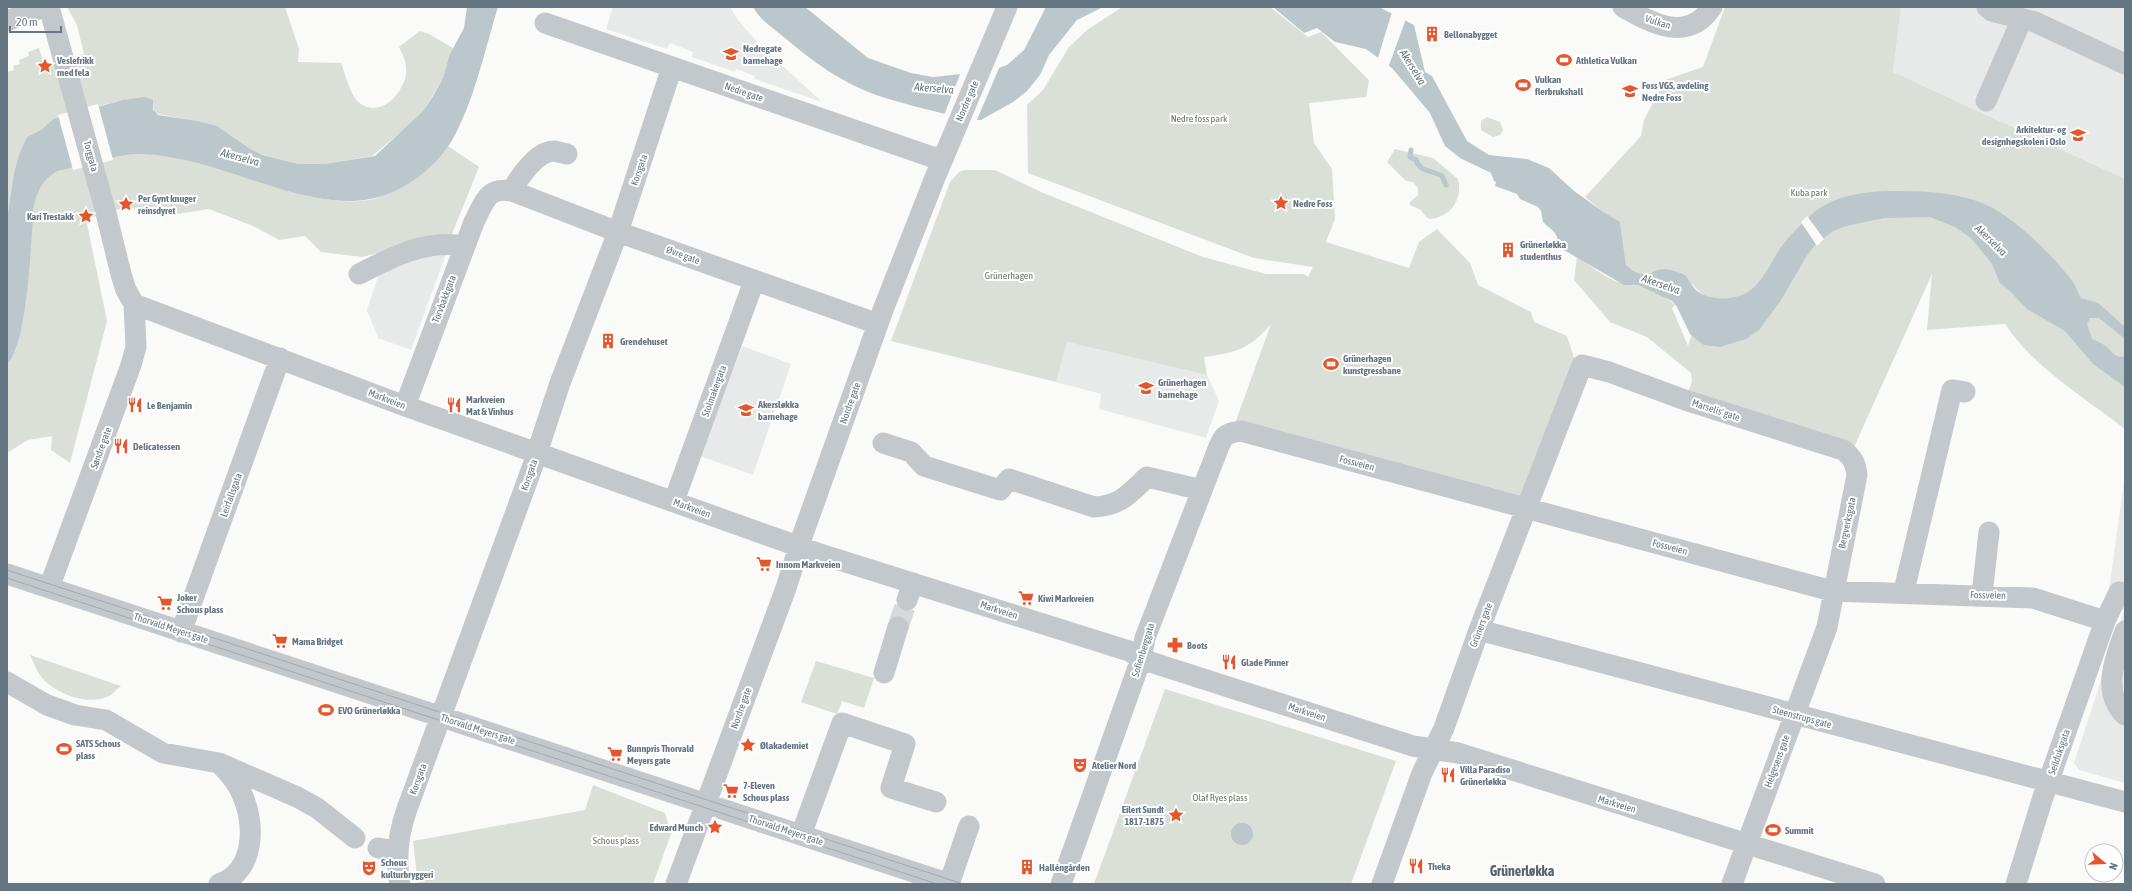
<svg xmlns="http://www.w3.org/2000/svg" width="2132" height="891" viewBox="0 0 2132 891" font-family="'Asap Condensed',sans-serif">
<rect width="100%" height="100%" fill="#fafaf8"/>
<path fill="#e8e9e9" d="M613 7H730L737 19 757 42 822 102 755 79V76L736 69 735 72 692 57 693 52 670 43 667 49 606 29Z
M1901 7H2125V179L1893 72Z
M446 254 411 350 378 338 367 310 381 268 405 258Z
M1067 342 1207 375 1219 401 1206 438 1099 409 1101 394 1056 382Z
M742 346 791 364 753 475 700 456Z
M2125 474V783L2079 770 2074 763 2124 610 2107 605Z"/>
<path fill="#dadfd7" d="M67 7H285L299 49 298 62 341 63C346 75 350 97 361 104 382 118 404 92 406 73 407 63 403 56 399 47L420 31 429 34 453 48 443 78 423 111 408 126 372 156 324 164H298L264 155 249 148 217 126 154 113 153 103 123 100 103 105 53 119 41 130 27 137 19 154 14 173 7 219V72L14 70 13 66 20 64 19 60 29 56 28 52 39 48 44 65 84 54 77 25Z
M1122 7H1270L1308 37 1321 32 1369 80 1366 97 1309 103 1314 143 1332 169 1335 219 1326 242 1409 268 1419 242 1437 229 1470 263 1478 285 1531 312 1534 322 1567 336 1576 364 1526 508 1233 429 1271 324C1250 349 1235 353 1204 357L1207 375 1067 342 1056 382 891 341 950 182 959 172 965 170H995L1041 192 1203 257 1266 274H1304L1308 277 1313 267 1254 258 1028 173 1027 105 1043 90 1069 47 1087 30Z
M1725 7H1901L1893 72 2125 179V429C2084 397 2034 368 2005 324L1927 330 1932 274 1850 456 1685 400 1692 381 1691 373 1647 337 1610 322 1574 280 1577 257C1594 268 1617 288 1638 285L1658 293 1676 305 1672 308 1688 346 1704 295C1691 286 1686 273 1670 270 1652 266 1648 284 1626 265L1620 222 1602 211 1585 197 1641 136 1644 120 1665 80 1703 67Z
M1487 117 1500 122 1503 130 1500 135 1493 137 1481 130V121Z
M448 146 479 167 452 234 362 257 321 252 305 236 279 240 253 226 209 209 177 214 126 207 86 219 107 321 70 463 51 450 52 436 28 440 7 453V364L16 349 23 318 34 205C39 189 43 179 58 171 79 166 121 153 141 154 166 155 192 160 216 167 258 180 342 216 384 195 393 191 402 183 411 177 425 167 438 159 448 146Z
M1395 149 1433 158 1458 179C1463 199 1451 217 1430 219L1426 217 1421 210 1410 205V202L1418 195V188L1413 182 1406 181 1387 162Z
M30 655 121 686C117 689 113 694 109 696 89 706 59 695 44 680 37 673 34 663 30 655Z
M816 661 874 678 864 708 842 701 837 714 801 702Z
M1165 689 1396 761 1351 884H1094Z
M593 785 665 813 671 834 653 884H418L413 841 585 810Z"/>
<path fill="#bbc7cb" d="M467 7H498C485 49 476 94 456 133 440 165 406 192 370 199 343 205 310 197 284 190 236 176 191 156 141 154 121 153 80 166 58 171 43 179 39 189 34 205 31 237 28 345 7 364V219L14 173 19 154 27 137 41 130 53 119 123 100 145 97 153 100V110L158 115 197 121 217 126 249 148 263 155 298 164H324L375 156 423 111 433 96 443 78 450 54 464 28Z
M753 7H805L868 58 911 73 933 77 990 71 1007 65 1024 50 1046 7H1103L1077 20 1049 55 1040 75 1027 91 1013 102 981 120H967C937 111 905 105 876 95 842 83 812 61 785 38 774 29 760 20 753 7Z
M1273 7H1379L1414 25 1425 72 1432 76 1467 141 1489 155 1527 159 1549 168 1574 191 1602 211 1620 222 1626 265C1648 285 1654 264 1671 270 1675 271 1681 273 1685 275 1688 278 1691 284 1694 288 1705 300 1724 300 1739 296 1762 290 1771 259 1785 242 1792 233 1800 225 1808 218 1828 197 1860 192 1887 191 1917 191 1948 191 1977 201 2010 212 2052 254 2073 282 2077 287 2077 293 2081 298L2098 303 2125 327V339L2099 318H2090L2087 324 2092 339C2096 341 2100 342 2104 345 2111 349 2115 360 2125 356V387L2093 364 2065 331 2027 309 2010 291 2000 283 1992 264 1971 238 1955 227 1930 217 1884 218 1846 226 1833 231 1815 245 1806 257 1781 300 1760 329 1746 339 1720 347 1704 345 1697 340 1690 334 1676 305 1672 301 1638 285H1624L1557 246C1560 233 1551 230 1543 222L1541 211 1538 207 1520 199 1517 194 1495 186 1496 182 1494 181 1491 173 1460 158 1445 146 1430 113 1392 68 1366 49 1335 42 1317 28 1304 33Z
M1231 834a11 11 0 1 1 22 0a11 11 0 1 1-22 0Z"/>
<path fill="#fafaf8" d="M1392 12 1406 19 1388 68 1377 61Z
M1000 66 976 122H966L944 115 961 72Z
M98 104 113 160 73 170 58 115Z
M1807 216 1824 239 1817 246 1801 222Z"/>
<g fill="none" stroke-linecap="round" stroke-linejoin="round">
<path stroke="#bbc7cb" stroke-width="5" d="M1411 150 1410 157 1416 160C1420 173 1433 170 1442 176L1446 185"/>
<path stroke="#d5d9db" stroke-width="21" stroke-dasharray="21 10" stroke-linecap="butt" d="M898 627 907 600"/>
<path stroke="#c3c8cc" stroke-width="21" d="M1623 7C1653 24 1688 43 1712 7
M1987 7 1992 11 2035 22 2125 64
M7 21 43 7
M545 23 932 157H944
M1986 101 2022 19
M512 191C519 177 537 151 554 151 558 152 563 153 567 154
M359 274C392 257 426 239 464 246
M134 304 405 406 817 553 1129 651 1141 659 1413 746 1458 753 1875 884
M405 406 474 222C484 203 487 186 512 191L618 232 878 324
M883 443 911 452 924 466 1000 490 1009 479 1094 507C1120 506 1129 494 1147 477L1202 490
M674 501 754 281
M7 574 950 884
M1906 582 1952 390 1965 392
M49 588 131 365 136 347 134 304 126 290 121 274 106 213 49 7
M1982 595 1989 532
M907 600 913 583
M1479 630 2125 802
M2125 631C2115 659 2101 691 2125 715
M181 632 280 358
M884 673 898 627
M7 682 47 705 75 715 106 720 163 753 219 763 297 797 317 808 355 838
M801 835 842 723 905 744 891 788 936 802
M378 848 397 851
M219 884C256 871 255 824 242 794 238 784 229 773 221 765
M400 884C395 857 398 834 407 809L532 468 560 383 618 232 672 67
M676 884 786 588 803 534 883 310 934 180 1007 7
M949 884 969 826
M1061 884 1141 659 1145 638 1216 454C1222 438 1223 433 1241 431L1832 591 2033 598 2105 621
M1382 884 1422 773 1444 728 1479 630 1582 365 1609 372 1685 400 1843 450C1852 457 1856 463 1857 475L1827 627 1732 884
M2016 884 2042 800 2105 621 2119 592 2125 593"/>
<path stroke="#a2aab0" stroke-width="1" d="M7 570 963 884
M7 578 937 884"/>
</g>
<defs>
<symbol id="building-bare" viewBox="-9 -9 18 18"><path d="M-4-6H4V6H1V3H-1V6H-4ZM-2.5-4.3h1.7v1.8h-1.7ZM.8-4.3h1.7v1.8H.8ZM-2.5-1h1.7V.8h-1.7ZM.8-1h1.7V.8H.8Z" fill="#e4572e" stroke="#fff" stroke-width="2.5" paint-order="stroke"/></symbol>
<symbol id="school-bare" viewBox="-9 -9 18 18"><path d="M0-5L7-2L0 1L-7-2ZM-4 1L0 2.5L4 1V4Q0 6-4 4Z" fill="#e4572e" stroke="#fff" stroke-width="2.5" paint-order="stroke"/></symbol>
<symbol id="stadium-bare" viewBox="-9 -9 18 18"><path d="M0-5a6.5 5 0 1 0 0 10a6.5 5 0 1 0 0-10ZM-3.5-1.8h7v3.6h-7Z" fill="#e4572e" stroke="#fff" stroke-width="2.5" paint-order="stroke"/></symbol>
<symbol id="sight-bare" viewBox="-9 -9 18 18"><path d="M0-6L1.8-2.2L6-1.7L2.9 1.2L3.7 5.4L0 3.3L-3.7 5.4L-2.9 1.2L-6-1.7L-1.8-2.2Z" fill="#e4572e" stroke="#fff" stroke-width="2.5" paint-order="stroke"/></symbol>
<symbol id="university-bare" viewBox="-9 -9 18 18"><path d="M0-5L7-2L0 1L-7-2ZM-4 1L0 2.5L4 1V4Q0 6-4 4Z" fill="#e4572e" stroke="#fff" stroke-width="2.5" paint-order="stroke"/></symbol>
<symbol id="restaurant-bare" viewBox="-9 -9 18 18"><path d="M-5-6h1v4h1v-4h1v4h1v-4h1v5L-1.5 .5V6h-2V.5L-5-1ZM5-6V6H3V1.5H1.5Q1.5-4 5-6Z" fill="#e4572e" stroke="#fff" stroke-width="2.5" paint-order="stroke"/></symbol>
<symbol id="supermarket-bare" viewBox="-9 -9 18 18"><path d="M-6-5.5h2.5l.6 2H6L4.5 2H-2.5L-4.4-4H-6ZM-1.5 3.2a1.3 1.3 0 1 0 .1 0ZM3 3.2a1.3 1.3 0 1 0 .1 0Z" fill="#e4572e" stroke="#fff" stroke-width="2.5" paint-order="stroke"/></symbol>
<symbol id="pharmacy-bare" viewBox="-9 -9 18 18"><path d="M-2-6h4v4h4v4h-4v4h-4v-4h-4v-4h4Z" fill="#e4572e" stroke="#fff" stroke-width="2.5" paint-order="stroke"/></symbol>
<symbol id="theatre-bare" viewBox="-9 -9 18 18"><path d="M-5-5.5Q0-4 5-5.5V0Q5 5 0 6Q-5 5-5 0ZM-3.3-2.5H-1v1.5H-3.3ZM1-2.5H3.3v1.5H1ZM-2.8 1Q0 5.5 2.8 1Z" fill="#e4572e" stroke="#fff" stroke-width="2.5" paint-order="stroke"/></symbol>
</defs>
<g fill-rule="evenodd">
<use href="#building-bare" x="1421" y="23" width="22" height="22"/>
<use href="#school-bare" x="720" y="43" width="22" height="22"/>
<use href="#stadium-bare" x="1553" y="49" width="22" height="22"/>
<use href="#sight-bare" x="34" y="55" width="22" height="22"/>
<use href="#stadium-bare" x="1512" y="74" width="22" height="22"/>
<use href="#school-bare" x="1619" y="80" width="22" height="22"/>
<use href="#university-bare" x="2067" y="124" width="22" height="22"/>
<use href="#sight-bare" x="1270" y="192" width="22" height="22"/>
<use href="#sight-bare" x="115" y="193" width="22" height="22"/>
<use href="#sight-bare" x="75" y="205" width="22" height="22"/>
<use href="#building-bare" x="1497" y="239" width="22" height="22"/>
<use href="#building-bare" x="597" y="330" width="22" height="22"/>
<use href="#stadium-bare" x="1320" y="353" width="22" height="22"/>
<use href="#school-bare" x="1135" y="377" width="22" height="22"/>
<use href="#restaurant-bare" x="124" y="394" width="22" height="22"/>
<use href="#restaurant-bare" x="443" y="394" width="22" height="22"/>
<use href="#school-bare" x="735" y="399" width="22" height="22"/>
<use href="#restaurant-bare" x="110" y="435" width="22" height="22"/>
<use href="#supermarket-bare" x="753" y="553" width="22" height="22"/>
<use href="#supermarket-bare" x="1015" y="587" width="22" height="22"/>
<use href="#supermarket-bare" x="154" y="592" width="22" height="22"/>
<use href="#supermarket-bare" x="269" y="630" width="22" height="22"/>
<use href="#pharmacy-bare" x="1164" y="634" width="22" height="22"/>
<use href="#restaurant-bare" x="1218" y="651" width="22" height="22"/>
<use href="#stadium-bare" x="315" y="699" width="22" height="22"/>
<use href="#sight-bare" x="737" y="734" width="22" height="22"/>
<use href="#stadium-bare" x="53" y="738" width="22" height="22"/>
<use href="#supermarket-bare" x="604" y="743" width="22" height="22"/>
<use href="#theatre-bare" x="1069" y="754" width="22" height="22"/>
<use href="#restaurant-bare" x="1437" y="764" width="22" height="22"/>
<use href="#supermarket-bare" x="720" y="780" width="22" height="22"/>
<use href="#sight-bare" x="1165" y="804" width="22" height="22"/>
<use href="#sight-bare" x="704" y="816" width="22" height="22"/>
<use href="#stadium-bare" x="1762" y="819" width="22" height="22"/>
<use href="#restaurant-bare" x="1405" y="855" width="22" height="22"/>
<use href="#building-bare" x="1016" y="856" width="22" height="22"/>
<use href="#theatre-bare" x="358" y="857" width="22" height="22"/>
</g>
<g text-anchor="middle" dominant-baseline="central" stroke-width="4" stroke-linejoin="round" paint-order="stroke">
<g font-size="10" fill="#657683" stroke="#fff">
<text transform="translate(1658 22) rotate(18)">Vulkan</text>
<text transform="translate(744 92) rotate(19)">Nedre gate</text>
<text transform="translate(967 101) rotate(-67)">Nordre gate</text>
<text transform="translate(91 156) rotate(75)">Torggata</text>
<text transform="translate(639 170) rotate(-71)">Korsgata</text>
<text transform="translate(683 255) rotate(20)">Øvre gate</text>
<text transform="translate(444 299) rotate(-69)">Torvbakkgata</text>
<text transform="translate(714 391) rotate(-70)">Stolmakergata</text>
<text transform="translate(387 399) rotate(21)">Markveien</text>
<text transform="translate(850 403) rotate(-70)">Nordre gate</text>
<text transform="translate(1716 410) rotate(18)">Marselis' gate</text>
<text transform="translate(101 448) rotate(-70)">Søndre gate</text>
<text transform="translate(1357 463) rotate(15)">Fossveien</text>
<text transform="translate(529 475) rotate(-71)">Korsgata</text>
<text transform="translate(231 495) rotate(-70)">Leirfallsgata</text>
<text transform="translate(692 508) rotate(20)">Markveien</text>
<text transform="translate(1847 523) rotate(-78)">Bergverksgata</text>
<text transform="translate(1670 547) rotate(15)">Fossveien</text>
<text transform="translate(1988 595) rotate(1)">Fossveien</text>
<text transform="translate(999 610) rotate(18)">Markveien</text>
<text transform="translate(1481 625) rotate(-69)">Grüners gate</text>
<text transform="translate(171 628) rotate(18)">Thorvald Meyers gate</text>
<text transform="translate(1143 650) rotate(-73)">Sofienberggata</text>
<text transform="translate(741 708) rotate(-70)">Nordre gate</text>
<text transform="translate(1307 712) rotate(18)">Markveien</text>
<text transform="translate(1802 717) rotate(15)">Steenstrups gate</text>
<text transform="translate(478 729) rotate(18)">Thorvald Meyers gate</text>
<text transform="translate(2059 752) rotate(-71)">Seilduksgata</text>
<text transform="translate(1777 761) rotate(-70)">Helgesens gate</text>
<text transform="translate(418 779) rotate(-70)">Korsgata</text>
<text transform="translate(1617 804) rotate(17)">Markveien</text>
<text transform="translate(786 830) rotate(18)">Thorvald Meyers gate</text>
</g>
<g font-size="10" font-weight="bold" fill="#657683" stroke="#fff" text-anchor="start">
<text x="1444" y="34">Bellonabygget</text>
<text x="743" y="48">Nedregate<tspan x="743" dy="12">barnehage</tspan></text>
<text x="57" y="60">Veslefrikk<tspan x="57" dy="12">med fela</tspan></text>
<text x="1576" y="60">Athletica Vulkan</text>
<text x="1535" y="79">Vulkan<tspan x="1535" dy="12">flerbrukshall</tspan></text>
<text x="1642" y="85">Foss VGS, avdeling<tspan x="1642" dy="12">Nedre Foss</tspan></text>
<text x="2066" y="129" text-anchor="end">Arkitektur- og<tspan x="2066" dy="12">designhøgskolen i Oslo</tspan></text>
<text x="138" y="198">Per Gynt knuger<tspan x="138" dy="12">reinsdyret</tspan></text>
<text x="1293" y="203">Nedre Foss</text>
<text x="74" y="216" text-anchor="end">Kari Trestakk</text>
<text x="1520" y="244">Grünerløkka<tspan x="1520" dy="12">studenthus</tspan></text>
<text x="620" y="341">Grendehuset</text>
<text x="1343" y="358">Grünerhagen<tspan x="1343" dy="12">kunstgressbane</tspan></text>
<text x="1158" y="382">Grünerhagen<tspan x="1158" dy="12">barnehage</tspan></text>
<text x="466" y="399">Markveien<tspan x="466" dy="12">Mat &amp; Vinhus</tspan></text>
<text x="758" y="404">Akersløkka<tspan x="758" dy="12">barnehage</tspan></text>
<text x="147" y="405">Le Benjamin</text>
<text x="133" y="446">Delicatessen</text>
<text x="776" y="564">Innom Markveien</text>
<text x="177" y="597">Joker<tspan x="177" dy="12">Schous plass</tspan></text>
<text x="1038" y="598">Kiwi Markveien</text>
<text x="292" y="641">Mama Bridget</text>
<text x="1187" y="645">Boots</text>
<text x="1241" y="662">Glade Pinner</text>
<text x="338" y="710">EVO Grünerløkka</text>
<text x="76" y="743">SATS Schous<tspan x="76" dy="12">plass</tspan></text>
<text x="760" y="745">Ølakademiet</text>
<text x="627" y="748">Bunnpris Thorvald<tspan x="627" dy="12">Meyers gate</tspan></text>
<text x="1092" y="765">Atelier Nord</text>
<text x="1460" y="769">Villa Paradiso<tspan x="1460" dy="12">Grünerløkka</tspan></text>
<text x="743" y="785">7-Eleven<tspan x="743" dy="12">Schous plass</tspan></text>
<text x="1164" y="809" text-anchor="end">Eilert Sundt<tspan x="1164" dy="12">1817-1875</tspan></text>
<text x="703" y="827" text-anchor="end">Edward Munch</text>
<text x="1785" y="830">Summit</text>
<text x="381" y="862">Schous<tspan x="381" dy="12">kulturbryggeri</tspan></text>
<text x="1428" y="866">Theka</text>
<text x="1039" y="867">Halléngården</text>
</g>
<g font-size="10" fill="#687a64" stroke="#fff">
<text x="1199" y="118">Nedre foss park</text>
<text x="1809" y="192">Kuba park</text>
<text x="1009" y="275">Grünerhagen</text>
<text x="1220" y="797">Olaf Ryes plass</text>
<text x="616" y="840">Schous plass</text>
</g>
<g font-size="11" font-style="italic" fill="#60757c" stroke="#fff">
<text transform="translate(1413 67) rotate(58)">Akerselva</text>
<text transform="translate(934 88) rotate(5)">Akerselva</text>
<text transform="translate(240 157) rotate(15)">Akerselva</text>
<text transform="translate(1991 240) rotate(44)">Akerselva</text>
<text transform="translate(1661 284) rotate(19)">Akerselva</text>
</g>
<g font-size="14" font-weight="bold" fill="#57646e" stroke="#fff">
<text x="1522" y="871">Grünerløkka</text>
</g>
</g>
<rect width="2132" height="891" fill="none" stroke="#657683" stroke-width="16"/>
<g transform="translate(2104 863) rotate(109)"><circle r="19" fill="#ffffff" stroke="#c1c8cd"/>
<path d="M0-3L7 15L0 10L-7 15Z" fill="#e4572e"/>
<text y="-6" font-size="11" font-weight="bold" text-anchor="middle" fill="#657683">N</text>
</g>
<path d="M10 26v6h51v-6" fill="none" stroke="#657683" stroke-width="2"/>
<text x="16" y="26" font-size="12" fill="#657683" stroke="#ffffff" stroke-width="3" paint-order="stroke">20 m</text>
</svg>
